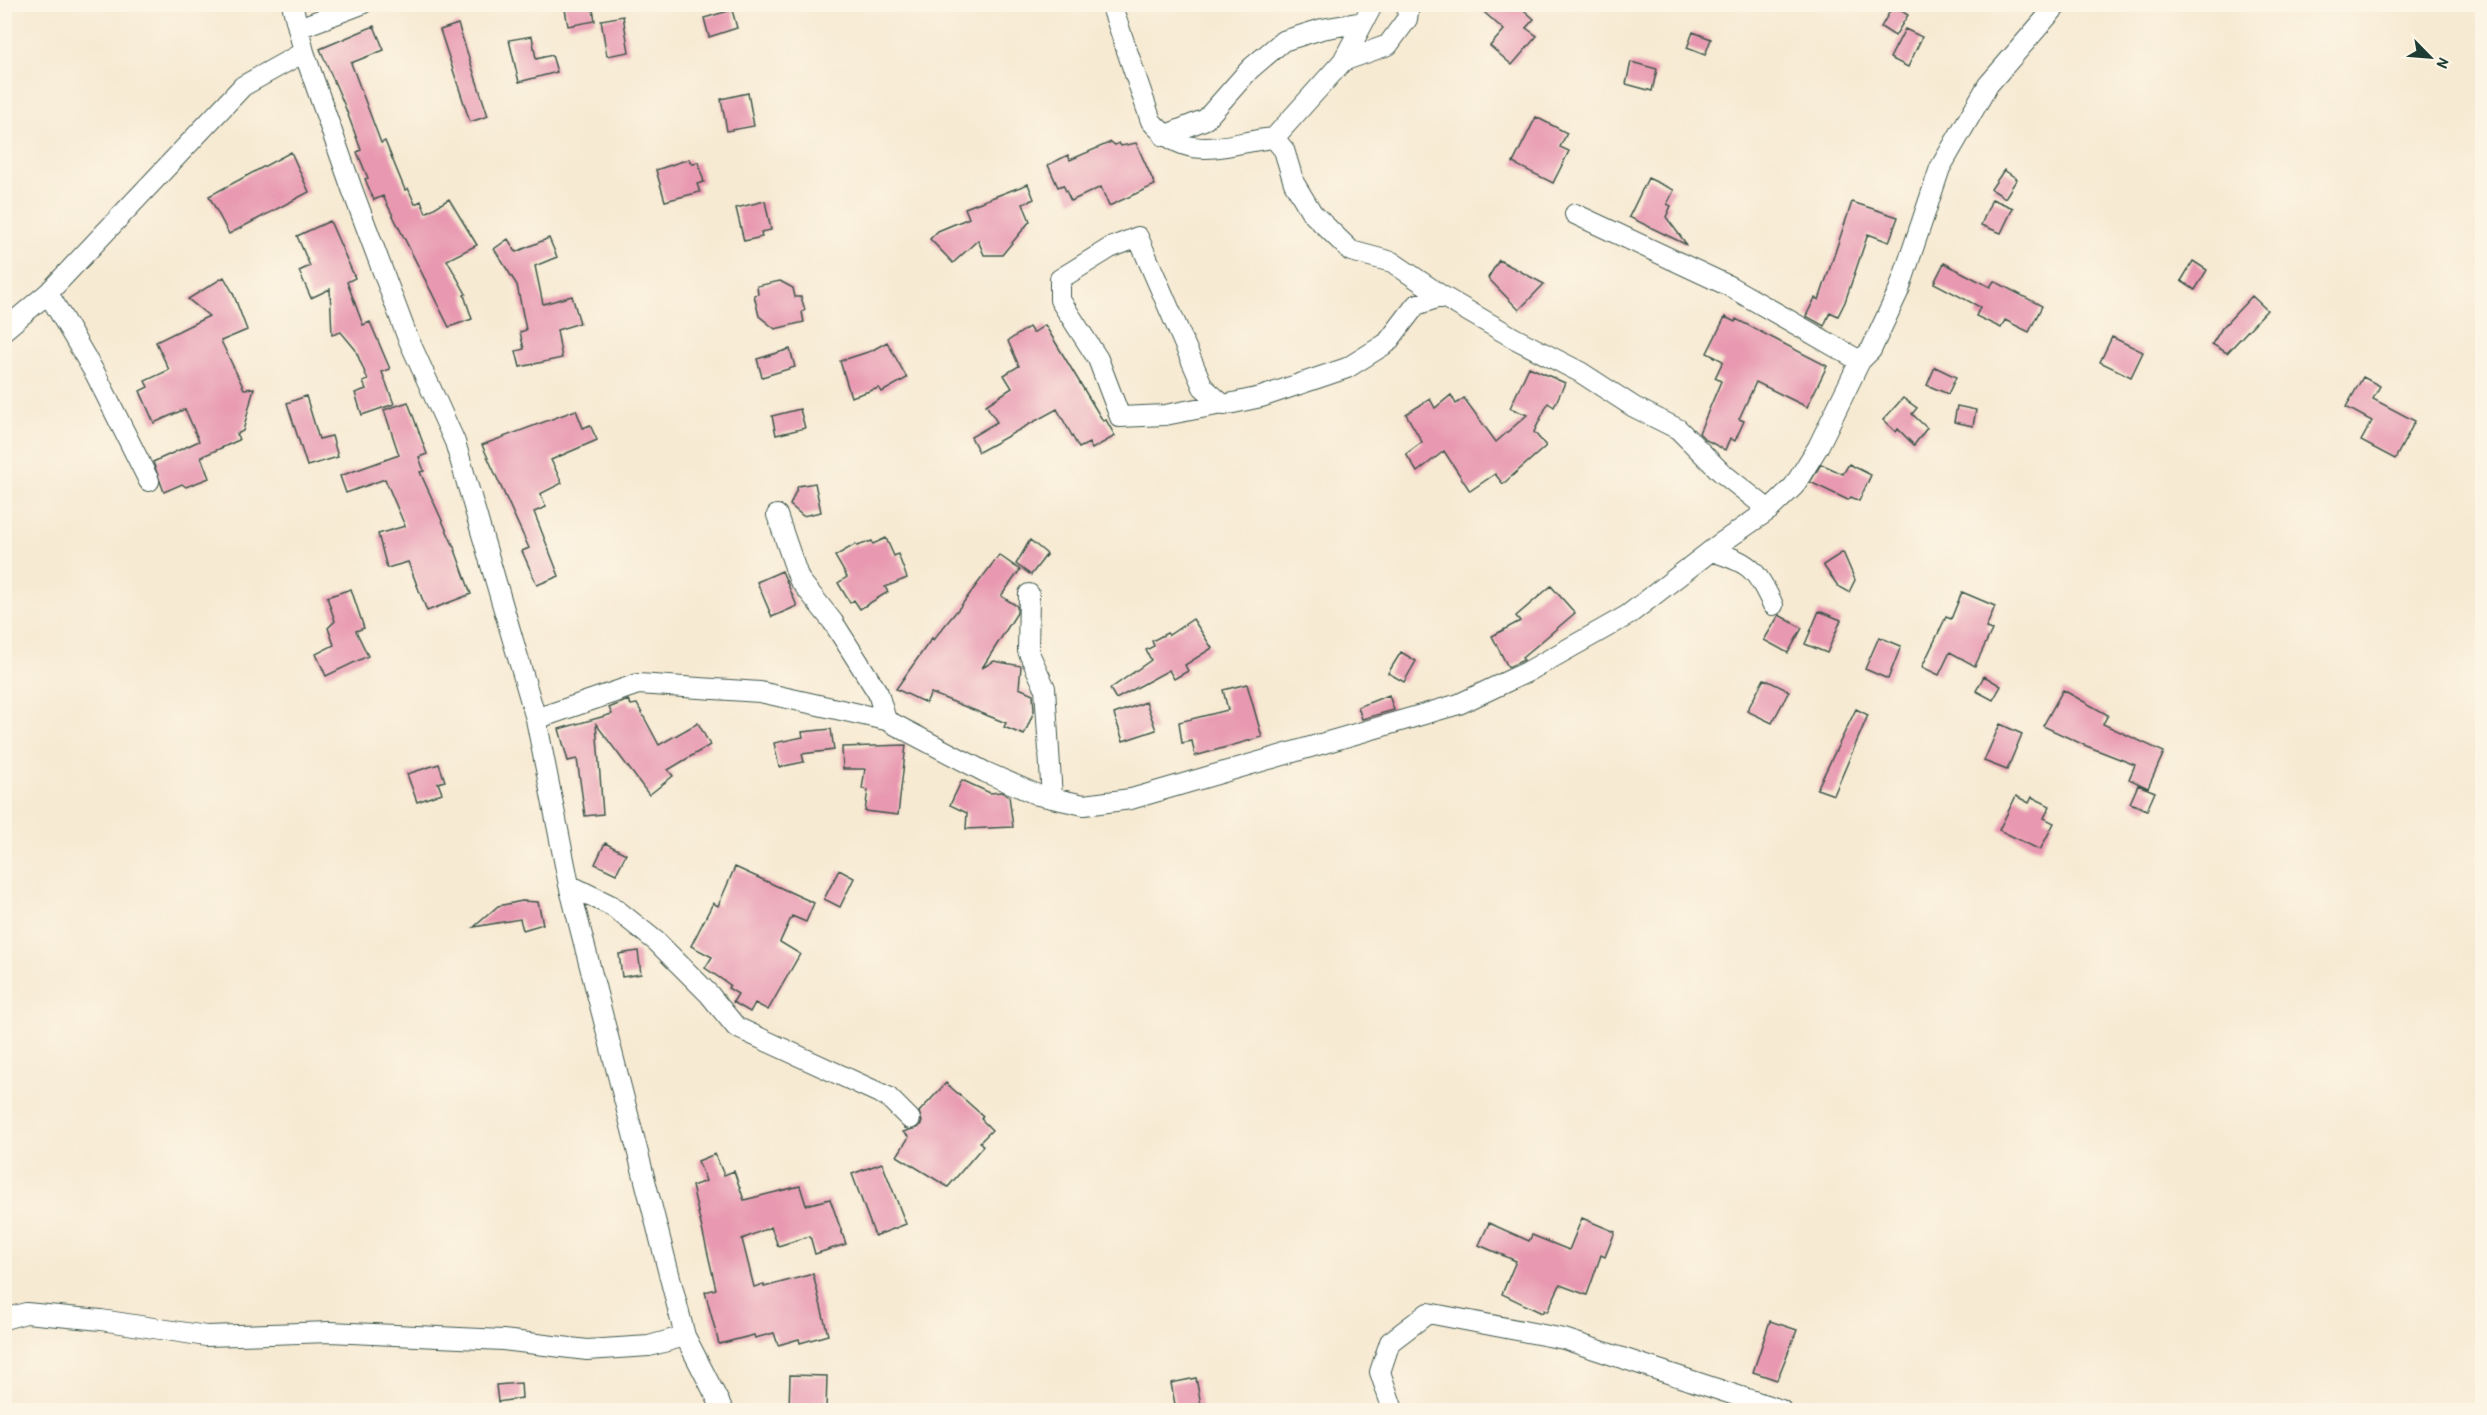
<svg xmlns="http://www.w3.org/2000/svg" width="2487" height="1415" viewBox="0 0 2487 1415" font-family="'Patrick Hand',sans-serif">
<rect width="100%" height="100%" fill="#fcf5e5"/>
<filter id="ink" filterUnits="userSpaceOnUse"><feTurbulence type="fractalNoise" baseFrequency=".0167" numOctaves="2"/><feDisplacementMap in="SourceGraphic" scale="12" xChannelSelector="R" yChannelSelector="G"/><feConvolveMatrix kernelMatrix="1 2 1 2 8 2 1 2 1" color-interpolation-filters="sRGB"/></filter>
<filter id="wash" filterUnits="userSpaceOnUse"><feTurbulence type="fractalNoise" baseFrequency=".008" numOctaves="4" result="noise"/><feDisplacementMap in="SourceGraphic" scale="24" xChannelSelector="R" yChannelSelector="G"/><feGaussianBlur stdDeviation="1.35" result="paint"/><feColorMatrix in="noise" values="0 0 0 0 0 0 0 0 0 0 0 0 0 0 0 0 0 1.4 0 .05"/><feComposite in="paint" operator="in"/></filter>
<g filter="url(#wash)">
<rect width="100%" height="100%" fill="#f7ead3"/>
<g id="blocks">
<path fill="#e899b1" d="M564 4H592L595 21 568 26Z
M1475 4H1517L1534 19 1526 28 1537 36 1512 65 1490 46 1504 30Z
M1893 6 1908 15 1895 36 1881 27Z
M732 10 737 28 709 37 704 18Z
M623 16 629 52 607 56 601 20Z
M458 24 488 116 470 122 440 30Z
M374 26 384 50 351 63 381 143 385 141 405 190 408 188 415 204 421 201 426 213 449 199 477 245 447 260 466 294 464 295 472 319 449 327 383 196 374 200 365 179 368 178 357 152 361 150 344 104 320 49Z
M1905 29 1922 37 1908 67 1890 58Z
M1693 32 1711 39 1705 55 1687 48Z
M532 36 536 59 552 55 557 72 519 82 509 40Z
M1631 62 1657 69 1652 91 1626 84Z
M748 93 754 126 727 131 721 99Z
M1536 117 1567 133 1560 147 1569 151 1553 183 1513 163Z
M1111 142 1115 145 1119 143 1121 146 1136 143 1155 185 1109 206 1101 187 1071 201 1063 185 1058 187 1048 165 1068 155 1070 160Z
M291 152 309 192 229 234 209 196Z
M689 159 692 164 698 162 704 182 697 184 700 192 665 201 656 170Z
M2004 170 2017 179 2005 198 1991 189Z
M1648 178 1674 190 1667 204 1671 206 1666 217 1687 245 1629 217Z
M1028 184 1034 199 1023 204 1030 221 1002 255H984L978 240 953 263 930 239 938 231 969 218 965 208Z
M1992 199 2013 208 2001 233 1981 225Z
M765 201 771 230 761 232 762 237 744 241 736 208Z
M1852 202 1898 217 1889 242 1868 234 1845 302 1838 316 1830 312 1824 326 1806 316 1815 298 1819 300Z
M330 221 355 278 347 282 363 325 370 322 390 369 382 372 394 404 362 415 355 393 366 389 363 382 368 380 355 349 341 332 332 335 330 289 311 298 299 271 310 266 297 236Z
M549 238 557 257 535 266 543 304 572 296 580 323 557 330 562 358 520 367 516 351 524 349 520 332 526 330 517 285 494 249 508 239 516 252Z
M1499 260 1544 284 1519 310 1488 278Z
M2193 261 2207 270 2195 290 2181 281Z
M1944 263 1990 287 1994 281 2042 306 2029 332 2005 320 2001 328 1976 316 1980 307 1934 283Z
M224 277 233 293 247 330 221 341 244 389 254 388 243 431 237 434 239 440 201 457 209 478 186 487 182 484 164 492 153 462 199 441 185 409 154 423 140 391 148 387 145 381 169 370 156 342 209 316 188 299Z
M780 281 793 288 795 297H801L805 310 802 312 804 322 775 329 759 316 754 295 758 294 757 286Z
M2252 296 2267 310 2227 353 2212 344 2222 328Z
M1725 317 1735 322 1736 319 1827 366 1807 407 1756 382 1739 419 1744 421 1735 441 1730 438 1725 450 1706 440 1699 433 1721 381 1715 378 1723 361 1707 353Z
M1045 325 1103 421 1106 420 1115 436 1092 449 1089 443 1079 448 1057 409 979 452 971 437 997 422 986 405 1012 388 1004 375 1019 366 1008 341 1029 327 1033 333Z
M2112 337 2143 352 2131 377 2100 362Z
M887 342 907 378 882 392 879 388 851 397 840 361 871 351Z
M790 349 795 367 762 377 757 359Z
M1529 367 1565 383 1554 407 1548 403 1534 432 1546 446 1503 484 1495 474 1470 491 1444 451 1417 472 1406 454 1422 442 1406 414 1430 399 1435 408 1451 395 1456 404 1464 398 1496 442 1527 415 1510 408Z
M1935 367 1956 377 1948 394 1927 385Z
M2363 377 2380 386 2373 399 2415 421 2395 459 2361 441 2372 421 2346 407Z
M306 396 319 439 332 436 338 457 307 466 287 403Z
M1903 398 1917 408 1912 414 1927 428 1914 445 1898 429 1896 432 1883 420Z
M408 402 427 454 419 457 424 471 420 472 454 547 471 594 427 611 408 562 387 568 378 534 405 526 385 479 346 493 340 476 399 455 384 410Z
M1957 406 1976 410 1973 426 1954 422Z
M800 409 805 428 776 435 772 416Z
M576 410 583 428 590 425 597 440 551 460 562 483 540 494 546 507 534 512 559 576 537 585 522 551 529 548 482 445Z
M1821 464 1843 474 1849 464 1871 475 1859 501 1851 497 1848 500 1810 482Z
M815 483 821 512 803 516 790 505 798 486Z
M886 538 894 556 898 554 907 578 885 587 888 592 860 609 854 600 850 603 838 583 847 577 835 556 856 544 857 546 872 541 873 544Z
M1030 540 1047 554 1031 575 1016 564Z
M1843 552 1855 580 1849 592 1838 586 1823 565Z
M999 555 1020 570 1001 596 1017 606V613L982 668 994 661 1021 666 1019 688 1033 694 1034 711 1024 735 1004 727 1006 723 931 693 926 703 896 689 932 638 933 640 960 607Z
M782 571 797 606 772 617 757 582Z
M1551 586 1575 613 1522 658 1524 660 1508 667 1492 636 1520 621 1516 616Z
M351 589 364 628 356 631 368 656 326 676 316 654 334 645 328 628 335 621 327 597Z
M1962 592 1995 606 1986 628 1992 630 1975 666 1950 652 1939 675 1922 667 1946 617 1951 619Z
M1819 611 1841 620 1827 653 1805 644Z
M1779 615 1802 628 1788 653 1764 640Z
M1193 619 1212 648 1185 665 1188 671 1174 679 1169 670 1116 699 1110 689 1151 660 1146 650 1154 646 1152 641 1167 633 1169 635Z
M1879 637 1901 646 1888 679 1865 669Z
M1401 652 1416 661 1404 682 1388 673Z
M1984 676 2001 686 1993 700 1976 691Z
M1764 679 1789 691 1772 723 1747 711Z
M1247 684 1262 737 1195 756 1192 741 1182 743 1179 722 1228 710 1223 690Z
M2063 690 2108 715 2103 724 2164 752 2148 788 2129 779 2135 765 2084 745 2043 726Z
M1389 695 1394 710 1362 719 1358 707Z
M628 700 631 705 637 704 659 745 698 723 710 745 668 770 673 776 649 795 596 724 603 814 585 816 577 759 568 761 559 729 612 714 609 708Z
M1146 702 1156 730 1123 741 1114 714Z
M1856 709 1868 715 1834 795 1817 789Z
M2000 724 2022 734 2007 770 1984 761Z
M831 729 834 750 802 754 804 762 779 767 774 743 803 737 802 732Z
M906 745 898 815 865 811 868 790 862 789 865 769H843L842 747Z
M439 764 445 781 438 783 442 793 417 802 407 774Z
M962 780 990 793 1002 792 1009 796 1013 827 966 829 967 813 950 805Z
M2138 785 2155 792 2147 810 2130 803Z
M2016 796 2029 803 2032 797 2050 806 2044 818 2054 823 2040 850 1999 830Z
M605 843 626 854 616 874 595 864Z
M735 867 814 903 806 922 792 916 780 942 800 954 768 1010 755 1003 750 1012 733 1002 738 994 728 988 730 985 705 968 712 957 691 946 713 903 718 906Z
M839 870 854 878 840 907 824 899Z
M522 901 538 902 543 924 523 930 520 919 474 927 498 906Z
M638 951 641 974 622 977 619 954Z
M946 1083 983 1116 981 1119 992 1130 980 1142 983 1146 948 1187 897 1156 909 1137 903 1132 919 1127 922 1122 919 1112Z
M715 1154 724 1175 734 1171 744 1200 800 1186 806 1205 830 1199 846 1244 815 1254 810 1236 778 1246 771 1227 742 1239 754 1287 764 1284V1287L813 1274 828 1335 800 1343 799 1339 778 1345 774 1333 755 1338 754 1335 719 1344 705 1292 716 1289 692 1186 706 1181 698 1161Z
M882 1163 906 1224 875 1236 852 1174Z
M1582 1218 1615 1232 1605 1257 1601 1255 1587 1295 1560 1285 1547 1312 1544 1310 1542 1313 1502 1294 1516 1261 1479 1245 1489 1223 1529 1241 1532 1235 1569 1250Z
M1770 1321 1797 1330 1777 1380 1753 1372Z
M790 1375 827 1376 826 1410 789 1409Z
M1196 1378 1202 1410H1176L1171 1383Z
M521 1383 522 1398 498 1402 496 1385Z"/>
</g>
</g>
<g filter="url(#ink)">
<use href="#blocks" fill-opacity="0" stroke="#3f574c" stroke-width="1.5"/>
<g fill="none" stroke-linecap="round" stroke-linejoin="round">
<defs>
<path id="minor" d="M292 4 304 52 352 189 407 336 455 442 536 719 569 885 685 1336 723 1410
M1111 4 1151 121C1190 166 1226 142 1274 138L1284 150 1294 183 1312 213 1351 251 1392 262 1442 296 1514 338 1580 372 1634 407 1678 429 1721 472 1769 510
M299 28 362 4
M1343 61 1373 4
M1164 136 1206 119 1250 69 1283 41 1322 29 1363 22
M1274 138 1343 61 1388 45 1407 19 1409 4
M1575 214 1729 286 1860 361
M48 293 96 375 149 481
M4 330 48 293 243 86 304 52
M1222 404 1165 415 1120 417 1098 359 1060 300V279L1110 248 1138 237 1203 387 1222 404 1224 405 1261 397 1347 368 1387 343 1416 305 1442 296
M777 515 799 579 833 622 878 693 886 720
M1711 551C1751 563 1755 568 1773 605
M1029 594 1028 651 1045 688 1052 798
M536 719 638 684 760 692 886 720 985 772 1038 795 1084 805 1131 799 1459 704 1527 672 1628 615 1721 543 1769 510 1794 486 1818 447 1860 361 1871 350 1899 290 1940 168 1988 85 2058 4
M569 885 612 906 657 942 709 994 736 1027 888 1097 910 1119
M4 1319 26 1313 101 1320 206 1336 330 1332 503 1340 587 1350 649 1346 685 1336
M1393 1410 1380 1372 1390 1342 1428 1313 1564 1339 1781 1410"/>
</defs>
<use href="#minor" stroke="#3f574c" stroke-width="22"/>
<use href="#minor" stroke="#fff" stroke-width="20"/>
</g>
</g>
<rect width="2487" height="1415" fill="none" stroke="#fcf5e5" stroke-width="24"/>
<g transform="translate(2430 57) rotate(115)" stroke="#fcf5e5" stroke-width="4.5" paint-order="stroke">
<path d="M0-4.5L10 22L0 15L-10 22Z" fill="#1f3d34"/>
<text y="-9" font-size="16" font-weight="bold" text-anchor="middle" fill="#1f3d34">N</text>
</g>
</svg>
